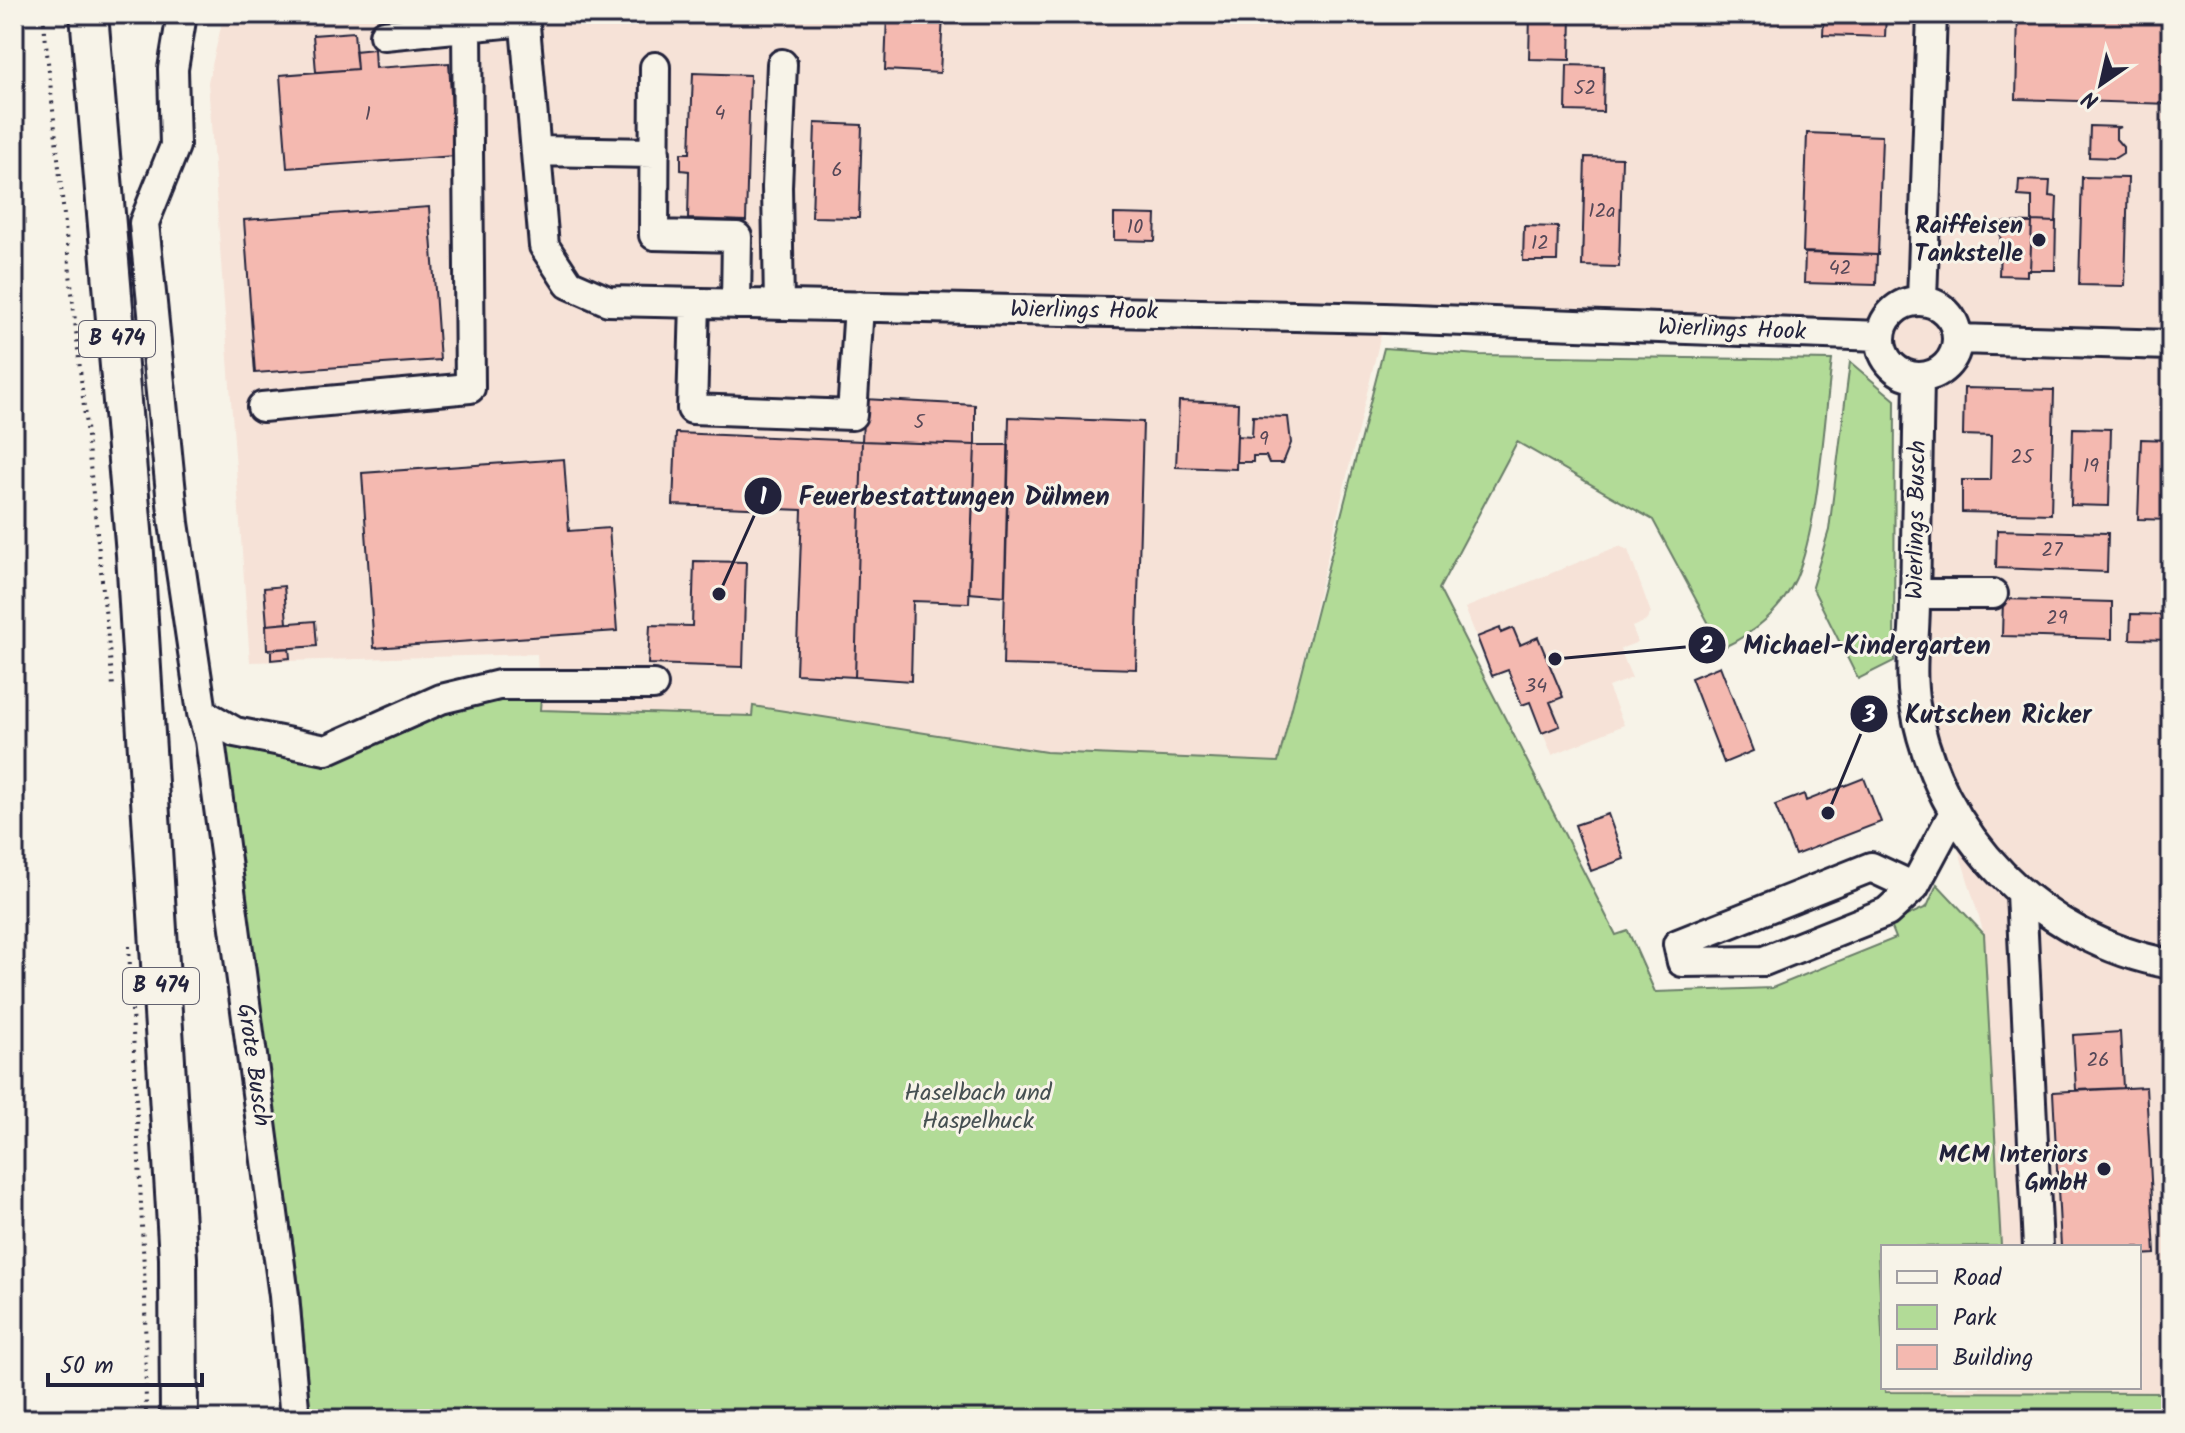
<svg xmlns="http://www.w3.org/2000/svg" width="2185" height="1433" viewBox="0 0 2185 1433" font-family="Kalam,sans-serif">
<rect width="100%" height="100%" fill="#f7f3e8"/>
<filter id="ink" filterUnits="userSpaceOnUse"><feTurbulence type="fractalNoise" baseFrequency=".0125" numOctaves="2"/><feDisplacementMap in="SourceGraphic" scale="16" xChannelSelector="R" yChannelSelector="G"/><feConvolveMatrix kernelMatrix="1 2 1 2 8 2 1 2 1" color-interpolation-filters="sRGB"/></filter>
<g filter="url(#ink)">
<path fill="#f6e2d7" d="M224 14H2171V1393H1885L1884 1387H2139V1247H1987L2000 1246 1984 934 1914 702 1908 376 1889 363 1882 346 1385 318 1278 762 1046 752 753 707V716L540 710 537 654 250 662 208 82Z
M1619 546 1628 550 1651 613 1646 621 1632 627 1638 642 1620 649 1632 678 1608 687 1624 725 1552 755 1530 702 1522 705 1508 670 1492 676 1465 608Z"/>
<path fill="#b2db97" stroke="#6a7e69" stroke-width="2" d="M1384 348 1479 355 1832 360C1824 421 1819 524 1796 578 1782 610 1753 634 1722 648L1653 520 1517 442 1439 589 1616 935 1628 931 1655 992 1772 988 1896 938 1890 923 1927 907 1937 884 1984 934 2001 1246 1883 1247V1252H1878L1885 1392 2171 1393V1419H311L300 1293 223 744 325 759 394 737 479 698 541 697 540 710 752 716 753 706 1046 752 1278 762Z
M1850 362 1895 400 1894 661 1858 679 1812 587 1829 530Z"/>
<path fill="#f4b9b0" stroke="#22223b" stroke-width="2" d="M887 14H943L940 73 885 70Z
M1530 14H1571L1570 60 1529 59Z
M1824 14H1886L1885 37 1823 35Z
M2018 14H2171V104L2016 99Z
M354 32 357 69 316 72 313 35Z
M374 49 375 68 449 63 455 156 287 168 280 75 357 69 355 51Z
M1567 65 1604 66 1603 112 1566 111Z
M693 73 750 75 746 221 688 219 689 171 681 170V153H690Z
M815 123 862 125 859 218 812 217Z
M2090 126 2121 127 2116 129V139L2123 147V153L2115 158 2089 157Z
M1807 133 1882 136 1878 255 1803 252Z
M1585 157 1622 158 1619 267 1582 266Z
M2082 177 2128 178 2125 286 2079 285Z
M2019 180 2050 181 2049 196 2057 197 2056 222 2032 221V197L2018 196Z
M429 207 440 360 255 373 244 220Z
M1114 214 1156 215 1155 241 1114 240Z
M2032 221 2056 222 2055 270H2030Z
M2001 222 2032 223 2030 270H2027V276L1999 275Z
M1524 226 1558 227 1557 261H1523Z
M1805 253 1877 255 1876 285 1804 283Z
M1964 388 2054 390 2051 514 1962 512V480H1990L1991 436 1963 435Z
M864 399 975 405V445L862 441Z
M1179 401 1238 403 1236 469 1176 467Z
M1253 416 1288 417 1291 443 1283 463H1269L1266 456H1253V462H1236L1237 436 1252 437Z
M1009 417 1143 422 1136 669 1003 665Z
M2073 428 2111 429 2109 506 2071 505Z
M676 433 862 441 855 677 796 674 802 510 673 505Z
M2141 439 2171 440V520L2138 519Z
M862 441 975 445 969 603 913 601 911 681 855 677Z
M975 445H1009L1005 596 969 593Z
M564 459 569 531 609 528 617 631 374 648 362 473Z
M1997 530 2108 533 2107 572 1996 568Z
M2165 532H2171V582H2162Z
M694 561 746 562 743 667 648 664 650 625 692 626Z
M284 586 287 623 267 625 264 588Z
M2003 599 2112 602V639L2002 636Z
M2131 614 2171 615V640L2130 639Z
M315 621 317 646 267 650 266 625Z
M1500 628 1501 633 1513 628 1520 645 1538 637 1563 697 1550 702 1560 726 1542 733 1530 702 1522 705 1508 670 1492 676 1477 637Z
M289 648 290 658 271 660V649Z
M1720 666 1753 751 1724 763 1691 678Z
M1864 778 1881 822 1795 855 1775 805 1804 794 1806 801Z
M1608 814 1624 859 1591 871 1575 825Z
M2120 1032 2123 1088 2076 1090 2073 1035Z
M2146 1087 2155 1254 2139 1255V1247H2061L2053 1092Z"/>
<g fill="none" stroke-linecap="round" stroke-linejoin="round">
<defs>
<path id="minor" d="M182 14 173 69 175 146 144 223 174 523 202 713 210 740 284 1296 295 1419
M524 14 544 246 569 284 608 301 1385 318 1881 336
M384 35 525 21
M655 67 654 235 737 237 736 304
M536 151 655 153
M1922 300 1932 14
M1881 339a38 38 0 1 1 76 0a38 38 0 1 1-76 0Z
M695 303 692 409 852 415 859 306
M779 305 777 187 782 64
M1958 339 2171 345
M1919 377C1918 452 1916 527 1915 602 1915 635 1909 673 1915 705 1937 835 2041 941 2171 964
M262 407 470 388 467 27
M1915 594H1993
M202 713 235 732 326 750 441 699 499 685H653
M1914 887 1871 867 1678 944 1682 962 1764 961 1887 912 1914 887 1953 814
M2021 893 2038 1247"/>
<path id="major" d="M89 14 135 554 178 1258 179 1419"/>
</defs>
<use href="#minor" stroke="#22223b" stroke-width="34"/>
<use href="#major" stroke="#22223b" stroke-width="42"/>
<path stroke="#22223b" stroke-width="4" stroke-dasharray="2 6" stroke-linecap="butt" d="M43 14 113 686
M129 946 145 1290 146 1419"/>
<use href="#minor" stroke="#f7f3e8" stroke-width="28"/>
<use href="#major" stroke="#f7f3e8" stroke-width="36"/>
</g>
</g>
<g fill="#22223b" stroke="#f7f3e8" stroke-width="3">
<circle cx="2039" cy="240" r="8"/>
<circle cx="2104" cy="1169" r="8"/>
</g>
<g text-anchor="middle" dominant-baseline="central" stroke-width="6" stroke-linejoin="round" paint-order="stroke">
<g font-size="20" fill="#564858">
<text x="1585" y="89">52</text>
<text x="720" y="114">4</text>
<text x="368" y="115">1</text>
<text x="837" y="171">6</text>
<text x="1602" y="212">12a</text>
<text x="1135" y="228">10</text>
<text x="1540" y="244">12</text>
<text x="1840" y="269">42</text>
<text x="919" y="423">5</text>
<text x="1264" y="440">9</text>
<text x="2022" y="458">25</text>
<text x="2091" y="467">19</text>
<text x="2052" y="551">27</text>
<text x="2057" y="619">29</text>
<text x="1536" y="687">34</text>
<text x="2098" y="1061">26</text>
</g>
<g fill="#f7f3e8" stroke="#62616f" stroke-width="2">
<rect x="79" y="321" width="76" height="36" rx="6"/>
<rect x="123" y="968" width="76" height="36" rx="6"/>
</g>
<g font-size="22" font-weight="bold" fill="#22223b">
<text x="117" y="339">B 474</text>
<text x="161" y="986">B 474</text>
</g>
<g font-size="24" font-weight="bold" fill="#22223b" stroke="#f7f3e8" text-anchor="end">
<text x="2023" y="226">Raiffeisen<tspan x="2023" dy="28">Tankstelle</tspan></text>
<text x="2088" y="1155">MCM Interiors<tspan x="2088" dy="28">GmbH</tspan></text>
</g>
<g font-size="24" fill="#22223b" stroke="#f7f3e8">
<text transform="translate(1084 311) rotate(1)">Wierlings Hook</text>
<text transform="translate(1732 330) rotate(2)">Wierlings Hook</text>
<text transform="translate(1917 520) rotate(-89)">Wierlings Busch</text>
<text transform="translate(253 1065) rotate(82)">Grote Busch</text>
</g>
<g font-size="24" fill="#465052" stroke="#f7f3e8">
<text x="978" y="1093">Haselbach und<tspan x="978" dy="28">Haspelhuck</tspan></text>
</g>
</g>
<path fill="none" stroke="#22223b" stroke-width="3" d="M719 594L763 496M1555 659L1707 645M1828 813L1869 714"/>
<g fill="#22223b" stroke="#f7f3e8" stroke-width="3">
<circle cx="719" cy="594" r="8"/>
<circle cx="1555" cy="659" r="8"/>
<circle cx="1828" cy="813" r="8"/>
<circle cx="763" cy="496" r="20"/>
<circle cx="1707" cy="645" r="20"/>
<circle cx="1869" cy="714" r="20"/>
</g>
<g font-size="24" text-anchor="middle" font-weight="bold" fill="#fff">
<text x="763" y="504">1</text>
<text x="1707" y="653">2</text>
<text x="1869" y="722">3</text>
</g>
<g font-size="26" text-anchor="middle" font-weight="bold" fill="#22223b" stroke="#f7f3e8" stroke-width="6" stroke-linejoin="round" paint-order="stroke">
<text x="954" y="505">Feuerbestattungen Dülmen</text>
<text x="1867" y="654">Michael-Kindergarten</text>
<text x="1998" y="723">Kutschen Ricker</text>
</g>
<rect width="2185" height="1433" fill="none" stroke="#f7f3e8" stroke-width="48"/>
<rect x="24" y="24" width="2137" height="1385" fill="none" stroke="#22223b" stroke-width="3" filter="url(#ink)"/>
<rect x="1881" y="1245" width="260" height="144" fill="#f7f3e8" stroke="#a29fa3" stroke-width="2"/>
<rect x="1897" y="1271" width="40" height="12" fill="#f7f3e8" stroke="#a29fa3" stroke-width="2"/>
<text x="1953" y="1285" font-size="24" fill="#22223b">Road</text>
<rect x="1897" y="1305" width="40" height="24" fill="#b2db97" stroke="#a29fa3" stroke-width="2"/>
<text x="1953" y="1325" font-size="24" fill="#22223b">Park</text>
<rect x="1897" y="1345" width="40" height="24" fill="#f4b9b0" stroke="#a29fa3" stroke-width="2"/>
<text x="1953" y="1365" font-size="24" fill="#22223b">Building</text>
<g transform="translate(2101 84) rotate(214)" stroke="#f7f3e8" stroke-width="6" paint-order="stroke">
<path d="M0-6L14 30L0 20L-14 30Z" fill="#22223b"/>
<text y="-12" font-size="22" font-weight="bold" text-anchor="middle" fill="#22223b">N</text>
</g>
<path d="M48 1373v12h154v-12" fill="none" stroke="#22223b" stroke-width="4"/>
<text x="60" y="1373" font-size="24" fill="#22223b" stroke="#f7f3e8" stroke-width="6" paint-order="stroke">50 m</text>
</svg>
